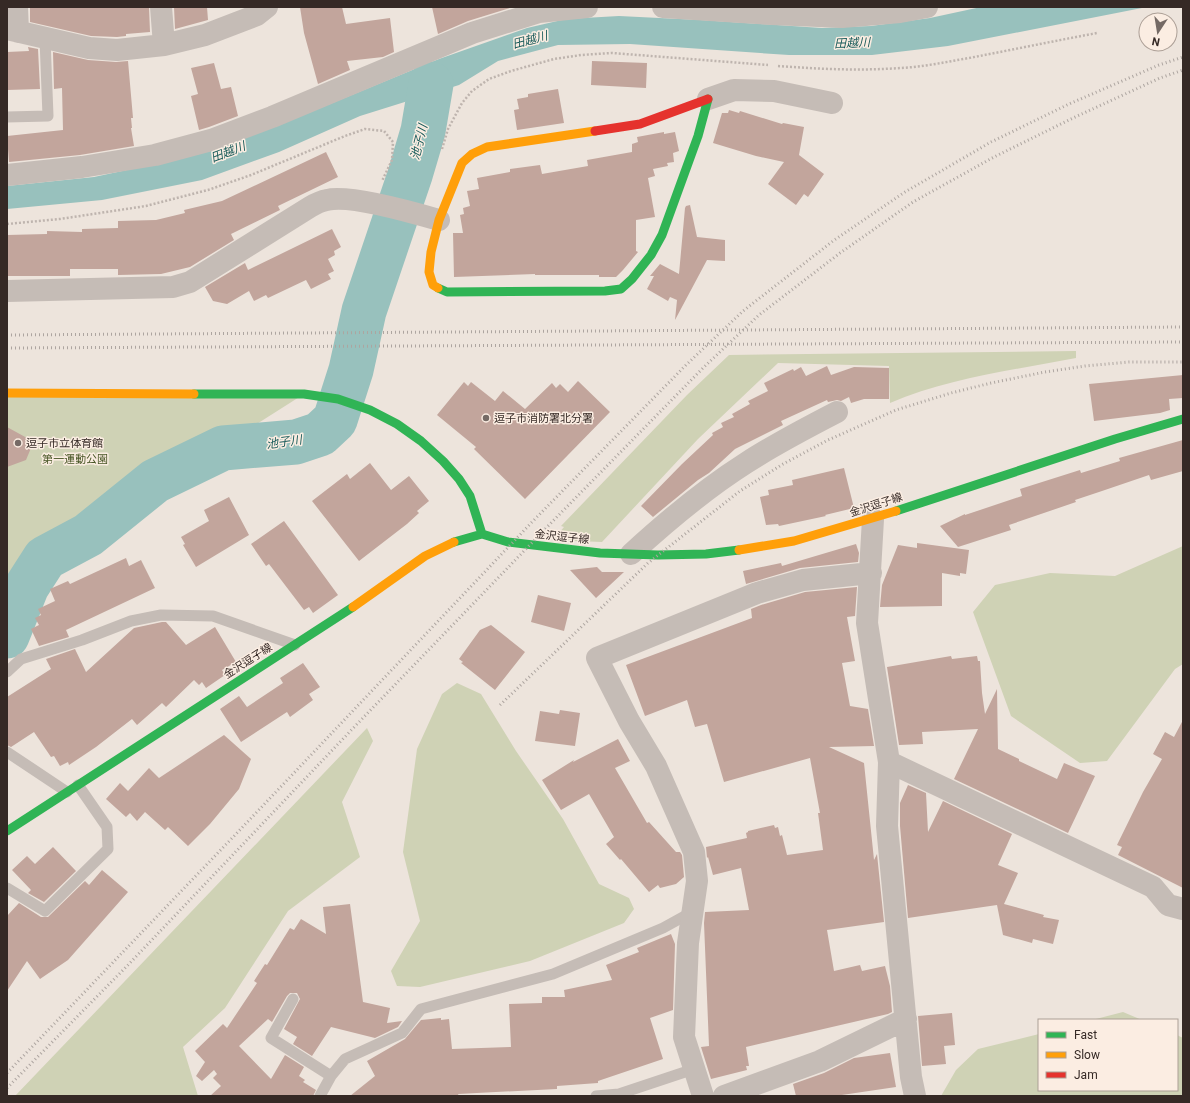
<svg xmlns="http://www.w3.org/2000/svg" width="1190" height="1103" viewBox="0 0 1190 1103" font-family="Roboto,'Noto Sans JP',sans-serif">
<rect width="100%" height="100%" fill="#ede4dc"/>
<path fill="#cfd2b5" d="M1076 351V358C1014 370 949 378 890 403L889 366 778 363 698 439 602 542 553 540 564 527 561 526 687 395 729 355Z
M7 390 304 394 46 558 7 641Z
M1183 546V664L1175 669 1107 761 1080 763 1011 716 973 612 995 585 1050 573 1115 576Z
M457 683 481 694 516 751 563 819 599 884 629 898 634 909 624 923 530 961 420 987 397 986 391 971 420 921 403 852 417 749 442 694Z
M367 728 373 741 342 802 360 857 288 911 225 1008 183 1047 198 1096H15Z
M1123 1012 1142 1020H1092Z
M1039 1034V1090H1177V1035L1183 1038V1096H941L956 1070 978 1049Z"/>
<path fill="#98c1bd" d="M981 7H1147L948 46 872 55H789L630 44 558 45 498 61 459 85 360 116 279 152 202 180 102 200 7 209V186L94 177 183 158 320 108 439 59 527 28 566 19 619 16 700 20 822 28 871 26 930 18Z"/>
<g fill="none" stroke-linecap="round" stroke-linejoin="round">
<path stroke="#98c1bd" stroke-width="45" d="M7 636 27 586 45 558 88 535 155 481 223 448 296 442 320 434 335 420 351 370 364 311 410 175 423 131 431 84"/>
</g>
<path fill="#c2a59c" d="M30 7H149L150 32 126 34V36L117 37 91 36 30 22Z
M174 7H207L208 20 175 29Z
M300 7H342L346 24 390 18 394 52 383 57 347 61 350 70 318 84 304 33Z
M432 7H513L468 21 438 34Z
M28 47 38 49 40 89 7 90V52L29 51Z
M53 52 88 60 116 62 128 61 133 118H131L132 128H131L134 146 80 155 9 162 7 136 63 130 62 88 54 89Z
M592 61 647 63 646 88 591 85Z
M214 63 221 89 231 87 238 116 209 127 199 130 191 96 198 94 191 68Z
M558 89 564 123 517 130 514 110 519 109 517 99 528 97V94Z
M729 110 739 113 740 111 782 124 783 123 804 127 799 155 824 174 808 197 804 194 796 205 768 184 784 162 756 156 713 143 722 113H728Z
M664 132V134L675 132 679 151 673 153 674 162 667 163 668 166 653 169 655 176 648 178 655 217 636 220V251L638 252 623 270 616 277H599V275H535V274L454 277 453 233H463L460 215 464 214 463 208 470 206 467 191 479 189 477 178 510 172V169L540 165 542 174 588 166 587 160 632 152V144L638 142 637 137Z
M326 152 338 177 278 206 280 210 231 234 234 240 190 267 161 274 118 275V269H70V276H7V235L47 234V231L82 232V229L118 228V221L156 220 185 213 184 210 222 201Z
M690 205 697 237 725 240V261L707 260 675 320 677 300 670 297 668 301 647 289 654 276H650L660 264 679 274 685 208 686 206Z
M332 229 341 247 334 251 335 255 328 259 334 271 328 274 331 279 311 289 306 280 268 298 266 295 254 301 249 291 227 304 213 301 205 287 245 263 248 270Z
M827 366 831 375 854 367 889 368V399H864L851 403 849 397 841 401 837 400 828 402 827 400 781 421 783 425 735 449 709 473 698 480 653 517 641 506 682 464 713 435 712 433 723 427 721 423 734 417 732 414 750 404 748 401 768 391 764 383 793 369 794 371 801 367 806 376Z
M1183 375V398L1169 399 1170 410 1160 413 1094 421 1089 384Z
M578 381 610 412 525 499 474 449 476 447 437 415 464 382 468 386 471 382 495 401 503 391 525 409 552 383 556 388 560 384 568 392Z
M7 427 27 438 31 448 26 460 7 467Z
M1183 440V471L1151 480 1149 475 1102 491 1075 500 1076 502 1009 525 1011 530 958 547 940 526 965 514V515L1022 496 1020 489 1080 470 1081 473 1120 461 1119 458Z
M370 463 391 490 409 476 429 501 417 511 419 513 407 524 359 561 312 501 347 474 350 479Z
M844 468 854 508 825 515 826 516 779 526 778 524 766 525 760 497 769 495 768 490 793 485 792 480Z
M229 497 249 535 196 567 183 545 185 544 181 537 209 521 204 510Z
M284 521 338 595 313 613 309 607 304 610 269 564 266 566 251 544Z
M917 543 969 550 966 574 960 573V576L942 573V606L880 607 882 585 898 545 917 548Z
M856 544 859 553 858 562 800 568 746 584 743 571 781 563 782 566Z
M126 558 129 566 141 560 155 588 66 630 69 637 39 646 31 629 39 625 35 618 41 615 38 609 55 601 50 589 68 581 70 584Z
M597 567 602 572H624L596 598 570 570Z
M857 587 855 616 847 617 855 661 842 663 850 706 868 709 874 746 829 747 864 763 874 860 877 854 884 922 827 930 834 971 860 965 862 971 885 966 890 986 892 1012 888 1014 746 1047 749 1066H746L747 1070 711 1079 701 1047 709 1046 704 923 705 912 749 910 741 868 713 875 708 857 707 858 706 847 747 838 746 833 748 832V831L774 825 775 828 778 827 780 836 782 835 787 855 823 850 818 813H820L810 758 724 782 707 724 695 727 687 700 645 716 626 665 752 618 751 609 761 605 805 592Z
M538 595 571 603 564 631 531 622Z
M162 622H166L186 645 215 627 236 662 222 670 225 675 206 688 202 682 199 685 194 680 166 707 162 703 137 725 132 719 96 747 69 765 68 762 60 766 54 756 51 757 34 732 11 747 7 745V697L51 669 46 659 75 649 86 672 134 628Z
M491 625 525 652 495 690 461 663 463 662 459 659 480 630Z
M951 656 952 659 977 656 978 661H980L982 693 985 714 997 689 998 749 1019 759V761L1057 779 1064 763 1095 776 1068 833 954 779 978 729 922 732 923 744 899 745 887 667Z
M303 663 320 687 309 694 313 700 290 717 287 712 241 742 220 709 239 696 247 707 283 683 280 678Z
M560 710 580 713 575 746 535 741 540 711 559 714Z
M1183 720V888L1118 855 1122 847 1117 845 1143 792 1162 759 1153 754 1165 732 1174 737Z
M224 735 251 759 239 789 210 824 188 846 168 827 165 830 145 812 137 821 130 813 126 817 106 799 120 783 128 791 149 768 159 778Z
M618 739 630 761 615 768 647 823 649 822 676 852H680L682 855 684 877 676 884 660 888 658 885 649 892 621 859 620 860 606 844 614 837 589 794 561 810 542 780 574 760 573 762Z
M908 785 926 793 928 832 943 801 1012 834 998 865 1018 873 1004 904 1044 915 1043 917 1059 920 1053 944 1033 939 1032 943 1003 935 997 905 908 918 900 826V803Z
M53 847 76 871 44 902 28 893 31 890 12 870 27 856 35 864Z
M102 870 128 892 68 960 40 979 27 961 7 991V916L19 903 41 917H48L85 881 89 885Z
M350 904 363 1002 390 1008 387 1023 402 1021 398 1027 375 1038 331 1027 312 1056 293 1044 297 1037 284 1029 300 999 297 993H290L287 996 272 1022 268 1019 239 1046 271 1079 285 1055 304 1067 299 1076 305 1080 303 1082 316 1090 313 1096H210L221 1086 213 1078 217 1074 214 1070 202 1081 196 1076 205 1062 195 1051 223 1024 227 1028 257 983 254 981 265 964 267 965 290 928 294 930 301 919 326 934 323 907Z
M671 934 675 944 673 1010 650 1018 663 1059 598 1081V1083L557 1086V1089L458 1094 459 1096H350L375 1076 367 1061 405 1039 421 1020 441 1018V1020L449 1019 452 1049 511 1047 509 1004 542 1003V997H565L564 990 612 980 606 965 639 952 637 948Z
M952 1013 955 1045 944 1046 946 1064 922 1066 918 1016Z
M890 1053 896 1087 835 1096H796L793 1084 824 1073 854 1058Z"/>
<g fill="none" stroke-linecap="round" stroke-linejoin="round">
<path stroke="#beb4ae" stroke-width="2.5" stroke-dasharray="2 2" stroke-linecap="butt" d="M778 66C819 69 859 71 900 68 923 67 946 62 969 58 1011 50 1054 41 1097 33
M442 149 448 129 462 103 472 91 489 79 511 71 554 59 581 55 612 53 768 65
M7 224 60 219 146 206 208 190 251 175 345 136 365 129 384 131 393 142 392 160 382 181"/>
<path stroke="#c5bcb6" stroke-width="11" d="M7 117 48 116 45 39
M7 672 21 659 82 640 131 621 161 615 213 616 295 645
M7 752 67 792
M7 888 45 911 108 849 107 827 78 785
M293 999 271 1038 331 1076
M320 1096 331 1076 345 1059 402 1033 421 1009 553 974 663 928 692 912
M596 1096 619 1094 694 1069"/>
<path stroke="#c5bcb6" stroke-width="22" d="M17 7 18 32
M663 7 772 14 842 17 900 12 927 7
M7 29 89 48 117 50 164 45 161 7
M164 45 205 35 257 15 267 7
M708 99 734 90 774 91 832 103
M7 175 82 167 155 155 211 140 272 117 472 33 539 12 587 7
M7 291 173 287 190 282 310 207C315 204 321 201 327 200 349 194 415 213 439 220
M873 519 867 623 889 762 887 826 911 1077 915 1096
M631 554C667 521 705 489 746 463 775 444 806 428 837 412
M889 762 1153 887 1168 905 1183 909
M703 1096 684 1037 688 943 697 881 694 852 656 766 629 721 597 658 757 593 803 580 871 573
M724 1096 820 1061 906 1019"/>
<path stroke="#30b455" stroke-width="9" d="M438 288 447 292 605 291 621 289 632 279 651 255 662 235 698 136 708 99
M194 394H304L338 399 370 410 397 424 421 441 443 461 459 479 470 496 482 534
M896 511 1115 439 1183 419
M454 542 482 534 508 542 600 553 658 555 706 554 739 550
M7 831 353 607"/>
<path stroke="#ff9f0a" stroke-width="9" d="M438 288 433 285 429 272 431 252 439 220 462 163 472 154 487 147 595 131
M7 393 194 394
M739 550 794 541 896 511
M353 607 425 556 454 542"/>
<path stroke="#e5322d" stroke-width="9" d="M595 131 640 124 708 99"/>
<path stroke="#ada5a0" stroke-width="3" stroke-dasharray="1 3" stroke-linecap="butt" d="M7 335 1183 327
M7 348 1183 342
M500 705 648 563 740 491 783 464 828 440 896 410 951 393 991 383 1045 372 1085 366 1129 362H1183
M7 1073 236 834 534 520 687 364 743 311 833 241 905 192 991 142 1069 104 1159 65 1183 57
M7 1088 128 965 360 721 550 524 704 367 759 315 840 253 913 202 994 157 1073 118 1160 78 1183 70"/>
</g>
<g fill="#756a65" stroke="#fbede2" stroke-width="1.5">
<circle cx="486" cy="418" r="4"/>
<circle cx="18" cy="443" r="4"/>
</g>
<g text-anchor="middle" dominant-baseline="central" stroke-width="3" stroke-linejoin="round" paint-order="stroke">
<g font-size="11" fill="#352925" stroke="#fbede2" text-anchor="start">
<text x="494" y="418">逗子市消防署北分署</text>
<text x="26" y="443">逗子市立体育館</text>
</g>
<g font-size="11" fill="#485626" stroke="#fbede2">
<text x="75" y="459">第一運動公園</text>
</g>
<g font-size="11" fill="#352925" stroke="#fbede2">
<text transform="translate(876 505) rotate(-18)">金沢逗子線</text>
<text transform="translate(562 537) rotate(6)">金沢逗子線</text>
<text transform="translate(248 661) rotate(-33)">金沢逗子線</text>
</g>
<g font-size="12" font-style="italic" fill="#175a59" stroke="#fbede2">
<text transform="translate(530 40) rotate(-15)">田越川</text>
<text transform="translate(852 43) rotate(-2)">田越川</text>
<text transform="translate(419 142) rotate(-76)">池子川</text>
<text transform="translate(228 152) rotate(-21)">田越川</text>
<text transform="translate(284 442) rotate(-8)">池子川</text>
</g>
</g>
<rect width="1190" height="1103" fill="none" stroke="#352925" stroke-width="16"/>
<rect x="1038" y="1019" width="140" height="72" fill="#fbede2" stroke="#ac9f96"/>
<rect x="1046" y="1032" width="20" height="6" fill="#30b455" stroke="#ac9f96"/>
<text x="1074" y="1039" font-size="12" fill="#352925">Fast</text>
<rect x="1046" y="1052" width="20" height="6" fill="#ff9f0a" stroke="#ac9f96"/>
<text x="1074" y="1059" font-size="12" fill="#352925">Slow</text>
<rect x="1046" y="1072" width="20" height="6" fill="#e5322d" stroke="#ac9f96"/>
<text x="1074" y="1079" font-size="12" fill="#352925">Jam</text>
<g transform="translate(1158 32) rotate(192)"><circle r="19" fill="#fbede2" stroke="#ac9f96"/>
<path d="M0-3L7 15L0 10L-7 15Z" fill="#756a65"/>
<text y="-6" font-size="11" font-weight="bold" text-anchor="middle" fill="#352925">N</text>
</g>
</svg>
